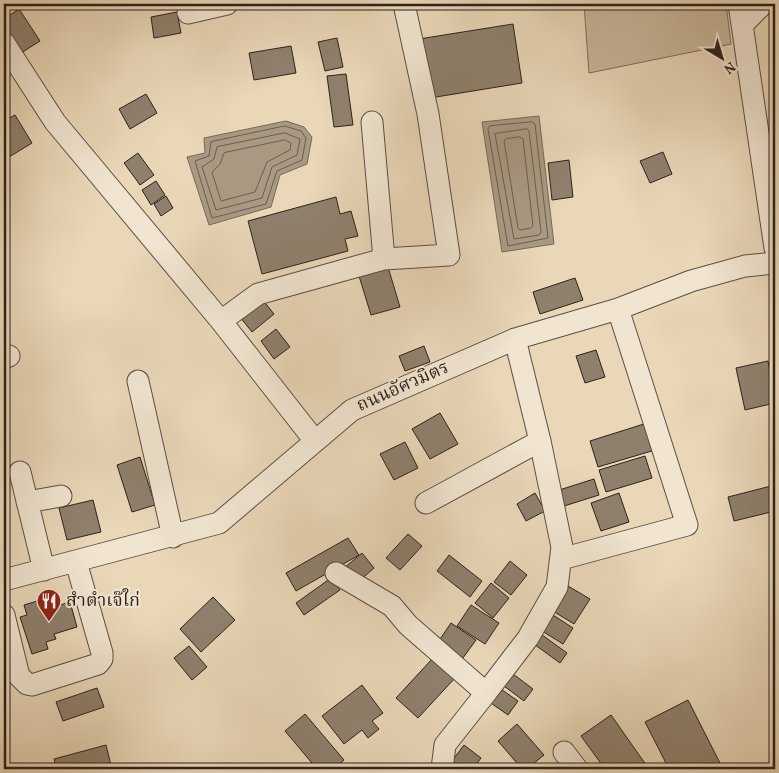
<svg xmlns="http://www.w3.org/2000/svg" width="779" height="773" viewBox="0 0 779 773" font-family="Vollkorn,'Noto Serif Thai',serif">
<rect width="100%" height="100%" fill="#e9d7b8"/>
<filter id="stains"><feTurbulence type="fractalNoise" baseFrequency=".004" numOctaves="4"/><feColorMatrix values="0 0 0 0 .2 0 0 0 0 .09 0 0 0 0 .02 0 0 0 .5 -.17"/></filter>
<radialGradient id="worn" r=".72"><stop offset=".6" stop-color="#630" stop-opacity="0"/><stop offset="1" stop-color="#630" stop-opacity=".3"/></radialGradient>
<path fill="#c9b89d" stroke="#7b6c5c" d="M584 4H726L731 44 589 73Z"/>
<path fill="#a99983" stroke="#776959" d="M539 116 554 244 502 252 482 122Z
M286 121 304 127 312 137 307 164 280 175 271 207 209 225 187 157 205 153 204 138Z"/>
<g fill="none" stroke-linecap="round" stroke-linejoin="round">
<path stroke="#6b5d4f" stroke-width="1" d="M532 122 535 124 548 238 508 246 488 129 490 126Z
M285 126 301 131 306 138 302 160 277 171 266 204 212 218 195 161 209 156 211 142Z
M527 129 529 131 541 232 539 235 514 239 495 134Z
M285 133 300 139 297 155 272 167 262 198 216 210 202 167 214 159 217 147Z
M520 137 523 139 533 226 531 228 520 230 518 228 504 141 506 139Z
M285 140 291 143 290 150 267 162 255 192 221 201 212 172 220 164 224 153Z"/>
</g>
<path fill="#8f806d" stroke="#2d211b" d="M19 9 40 41 18 55 4 33V19Z
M177 12 181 33 154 38 151 17Z
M513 24 522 83 436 97 427 89 419 39Z
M337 38 343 67 325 71 318 42Z
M291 46 296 73 254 80 249 53Z
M346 74 353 125 334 127 327 76Z
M146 94 157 113 130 129 119 109Z
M15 115 32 143 9 157 4 149V121Z
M663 152 672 174 650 183 640 161Z
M138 153 154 175 140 185 124 163Z
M569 160 573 197 552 200 548 163Z
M156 181 165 195 151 205 142 190Z
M166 196 173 208 161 216 154 204Z
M336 197 340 214 351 211 358 236 345 239 348 251 262 274 248 221Z
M388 267 400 307 371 315 359 276Z
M575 278 583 300 540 314 533 292Z
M262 299 274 314 252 332 240 317Z
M276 329 290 347 274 359 261 341Z
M424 346 430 362 405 371 399 356Z
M596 350 605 377 585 383 576 356Z
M768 361 775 403 745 410 736 368Z
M440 413 458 444 430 459 412 429Z
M647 423 655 450 598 467 590 441Z
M405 442 418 468 394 480 380 454Z
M645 456 652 478 606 492 599 470Z
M140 457 155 505 132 512 117 465Z
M594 479 599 495 561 507 556 491Z
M775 485V511L734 521 728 497Z
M535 493 545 511 526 521 517 504Z
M619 493 629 522 601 531 591 503Z
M93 500 101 532 67 540 59 508Z
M408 534 422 546 400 570 386 558Z
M348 538 359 555 296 591 286 573Z
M362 553 374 568 356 584 344 568Z
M449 555 482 581 470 597 437 571Z
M510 561 527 575 511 595 494 582Z
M331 578 340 590 304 615 296 603Z
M491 583 509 598 493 618 475 603Z
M563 583 590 599 574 624 548 608Z
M54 596 57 606 70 602 77 627 54 634 56 639 46 642 48 649 32 654 20 617 27 615 24 605Z
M213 597 235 620 201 652 180 629Z
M471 605 499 623 485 644 457 626Z
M550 613 573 628 563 644 539 629Z
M451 623 476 640 460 662 436 645Z
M538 632 567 653 560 663 531 642Z
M189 646 207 667 192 680 174 658Z
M433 658 455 678 418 718 396 698Z
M509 671 533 689 524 701 500 683Z
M362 685 383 713 372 721 379 729 368 738 362 730 344 744 322 716Z
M498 687 518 701 508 715 488 701Z
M97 688 104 707 63 721 56 702Z
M688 700 723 769H669L645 722Z
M305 714 344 760 334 769H317L285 731Z
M611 715 649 769H605L581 736Z
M517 724 544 755 527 769H522L498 741Z
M106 745 112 769H57L54 759Z
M464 745 481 758 473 769H446Z"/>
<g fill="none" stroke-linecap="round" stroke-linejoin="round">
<defs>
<path id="minor" d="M739 4 775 248
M188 13 227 4
M742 25 763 4
M4 43 55 122 221 321 315 441
M372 122 384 259
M221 321 258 294 384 259 449 255 428 114 404 4
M4 358 9 356
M138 381 173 537
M20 472 44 570
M27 502 61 496
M426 503 540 441
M561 559 687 525 618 309
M336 573 392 606 408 625 486 693 445 745 442 769
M4 580 219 523 352 410 515 339 618 309 691 281 745 266 775 263
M4 615 19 676 27 684 32 685 98 664 102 659V653L76 562
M486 693 528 638 557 587 562 547 540 441 515 339
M564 752 577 769"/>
</defs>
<use href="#minor" stroke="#5c4e42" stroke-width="23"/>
<use href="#minor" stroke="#f1e5d1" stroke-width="21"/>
</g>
<defs>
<symbol id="restaurant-pin" viewBox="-11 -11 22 30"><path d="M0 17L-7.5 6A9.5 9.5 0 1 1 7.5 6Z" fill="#8f2418" stroke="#f1e5d1"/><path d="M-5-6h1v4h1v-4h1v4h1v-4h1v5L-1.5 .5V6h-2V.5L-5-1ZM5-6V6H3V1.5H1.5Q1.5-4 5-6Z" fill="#fff"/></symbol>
</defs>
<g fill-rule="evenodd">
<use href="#restaurant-pin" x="35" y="587" width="28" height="38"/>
</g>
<g text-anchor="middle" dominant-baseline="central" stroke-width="4" stroke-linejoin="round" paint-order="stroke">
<g font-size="18" fill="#2d211b" stroke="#f1e5d1">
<text transform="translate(403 387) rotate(-24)">ถนนอัศวมิตร</text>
</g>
<g font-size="18" fill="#2d211b" stroke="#f1e5d1" text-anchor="start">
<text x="66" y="601">สำตำเจ๊ใก่</text>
</g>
</g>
<rect width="779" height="773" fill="none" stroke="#e9d7b8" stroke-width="20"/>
<rect x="5" y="5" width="769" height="763" fill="none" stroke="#2d211b" stroke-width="2.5"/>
<rect x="10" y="10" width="759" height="753" fill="none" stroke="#2d211b"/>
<g transform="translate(722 58) rotate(142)" stroke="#f1e5d1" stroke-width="4" paint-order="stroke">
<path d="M0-4L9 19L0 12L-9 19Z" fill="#2d211b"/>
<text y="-8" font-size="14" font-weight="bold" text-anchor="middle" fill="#2d211b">N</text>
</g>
<rect width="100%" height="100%" filter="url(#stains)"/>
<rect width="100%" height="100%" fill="url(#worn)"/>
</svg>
